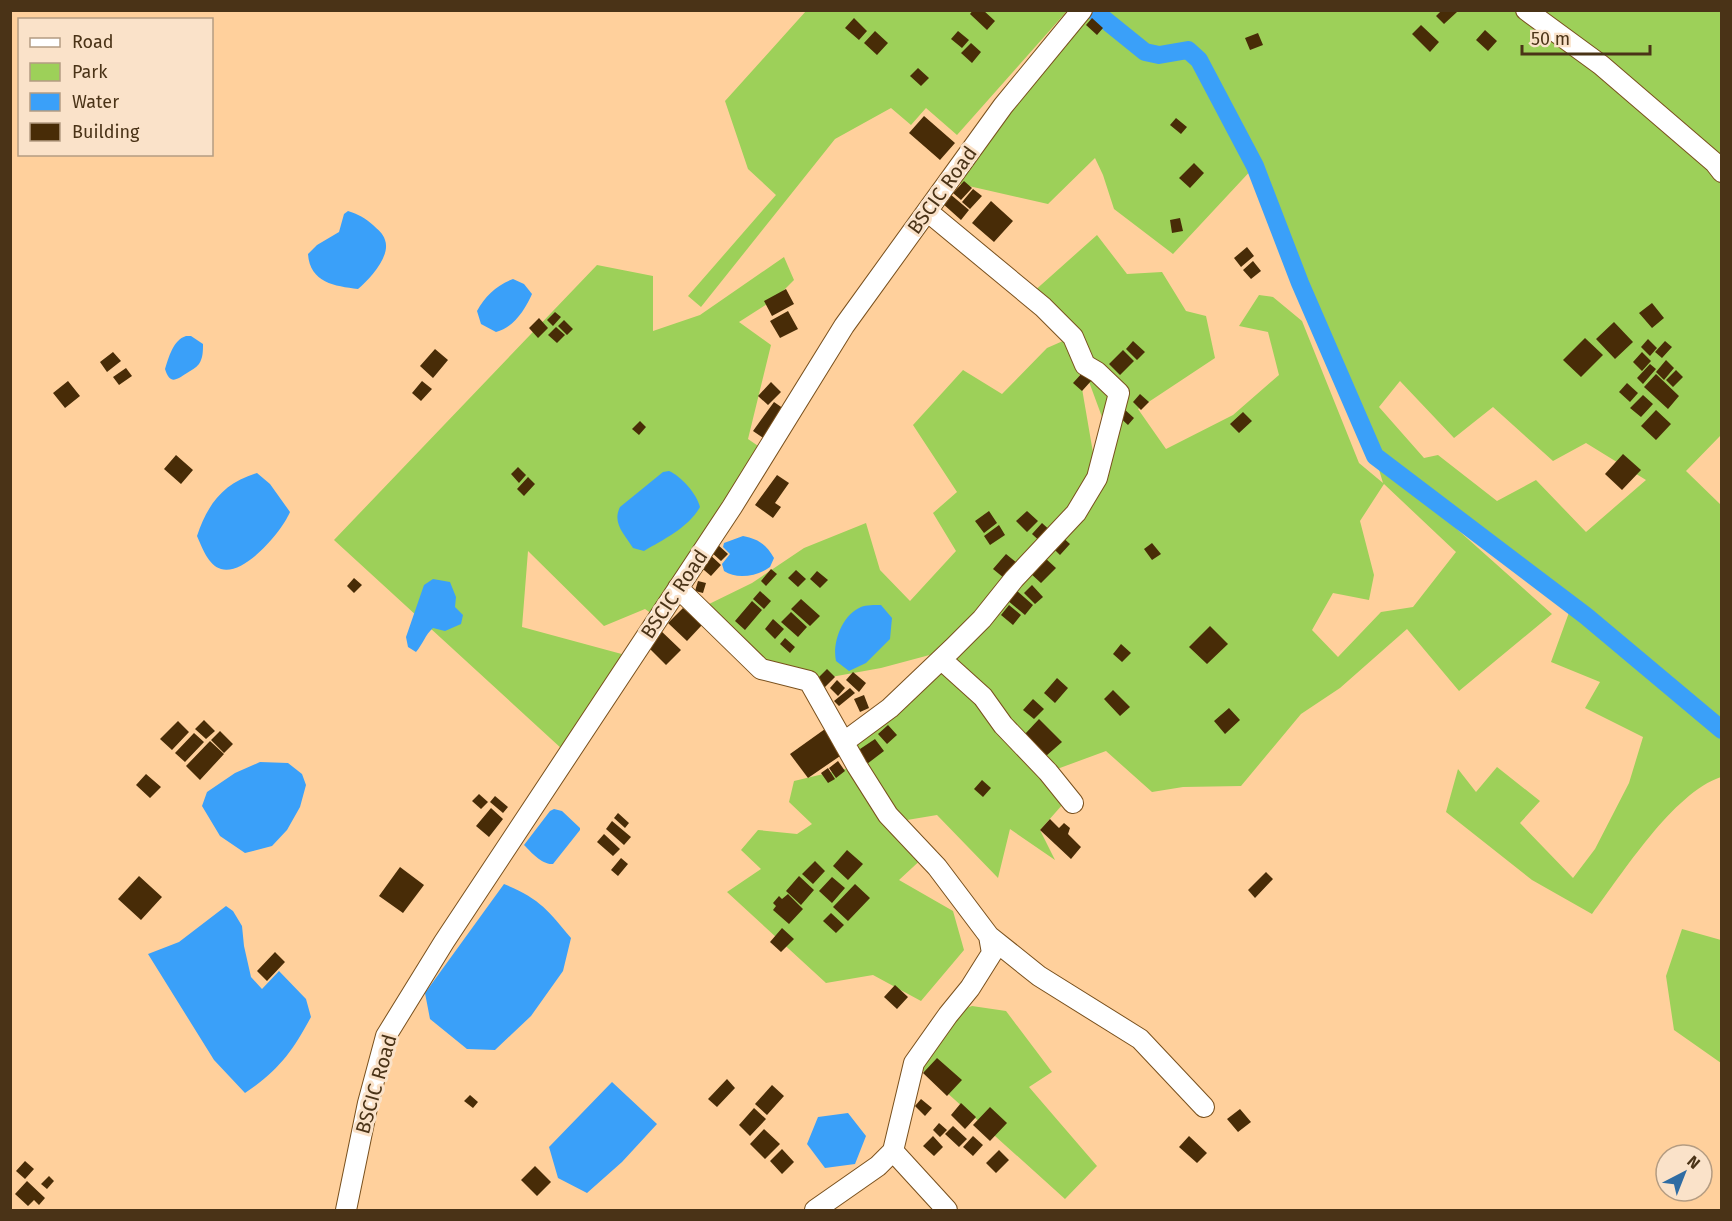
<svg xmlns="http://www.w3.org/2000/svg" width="1732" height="1221" viewBox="0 0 1732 1221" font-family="'Fira Sans',sans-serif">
<rect width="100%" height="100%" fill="#ffd09c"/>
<path fill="#9dd059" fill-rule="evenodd" d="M806 11H1067L957 135 926 108 911 125 891 108 835 139 701 307 688 296 776 195 748 169 725 101Z
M1087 11H1526L1721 172V435L1686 471 1721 505V777C1673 793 1623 873 1592 914L1532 880 1446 812 1458 769 1476 792 1497 767 1540 801 1520 823 1573 878 1595 849 1629 783 1643 737 1585 708 1600 682 1551 662 1571 607 1384 464 1552 614 1459 691 1407 629 1340 688 1301 714 1241 786 1183 787 1152 792 1106 751 1049 772 1063 804 1040 830 1055 860 1010 829 998 878 937 815 907 820 897 817 926 855 899 880 953 911 964 950 921 1001 873 975 826 983 727 892 761 869 741 850 758 830 797 834 812 824 789 802 794 781 857 766 844 742 952 649 881 668 809 681 761 669 705 606 752 583 804 548 866 523 880 570 910 601 956 551 933 513 957 492 913 425 963 370 1002 394 1047 348 1072 337 1032 293 1097 235 1127 274 1162 272 1186 311 1206 316 1215 358 1138 409 1166 449 1233 415 1279 375 1268 332 1239 326 1259 295 1273 297 1302 321 1359 463 1383 483 1375 456 1300 283 1255 166 1173 254 1114 209 1103 175 1095 158 1048 204 960 184 1006 109ZM1074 341 1109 436 1097 476 1074 342ZM1400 381 1454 438 1493 407 1553 461 1586 443 1646 480 1586 532 1536 480 1497 501 1438 455 1424 458 1379 407ZM1384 484 1456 552 1413 607 1381 612 1338 657 1312 630 1333 593 1369 600 1374 575 1360 521Z
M1533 11H1721V162Z
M784 257 794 280 775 299 739 322 771 345 748 439 761 448 655 616 645 609 604 626 528 551 522 627 629 656 562 749 334 540 597 265 653 276V331L700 315Z
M1682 929 1721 940V1063L1674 1030 1666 976Z
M972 1006 1006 1011 1052 1072 1029 1087 1097 1166 1065 1199 914 1063 948 1015Z"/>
<path fill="#3aa0f9" d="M348 211C358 214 365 218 373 225 378 230 383 233 385 240 391 256 370 279 358 289 335 286 310 283 308 254L317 245 339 232 344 214Z
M513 279 524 284 532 294C525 310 513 328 496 332L481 324 477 311C485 296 497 285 513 279Z
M186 336H191L203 344C203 351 203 358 199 364 196 368 191 370 187 373 176 380 170 385 165 369 169 357 173 340 186 336Z
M669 471C681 476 697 494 700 507 688 528 664 539 644 551L633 548C624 534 612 523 620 507L663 472Z
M257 473 270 484 290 512C282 531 245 576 221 569 208 565 202 547 197 536 208 503 224 483 257 473Z
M743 536C758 539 766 544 774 558L770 567C758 576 737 580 724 571L722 564 730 554 723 547 724 543Z
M433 579 450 582 456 597 455 607 463 615 461 624 445 631 433 628C425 635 423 644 416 652L408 647 406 637 424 585Z
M881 605 892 618 890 639 866 663 849 671 836 661C832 643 842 615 861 607 866 605 875 605 881 605Z
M260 762 288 763 302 774 306 785 300 807 287 830 272 846 245 853 220 836 202 806 207 792 235 773Z
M554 809 562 811 580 828V830L553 864C542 865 531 852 524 845L550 811Z
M504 884C539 898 548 910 571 938L563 971 531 1016 495 1050 467 1049 430 1019 425 993Z
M226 906 233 911 242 926 244 946 251 977 262 989 279 971 306 999 311 1017C292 1052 279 1070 245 1093L214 1060 148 954 179 942Z
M612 1082 657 1124 622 1162 587 1193 558 1178 549 1147Z
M848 1113 866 1136 855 1164 825 1168 807 1144 818 1117Z"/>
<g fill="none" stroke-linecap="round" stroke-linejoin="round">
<path stroke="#3aa0f9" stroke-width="18" d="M1093 10 1145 52 1159 55 1188 50 1199 60 1255 166 1300 283 1375 456 1586 616 1722 730"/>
</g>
<path fill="#482c07" d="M973 10H983L995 21 987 30 970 14Z
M1442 10H1456L1457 12 1444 24 1436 16Z
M854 18 867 31 859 40 845 28Z
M1092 18 1103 28 1097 35 1086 25Z
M1421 25 1439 42 1430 52 1412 34Z
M1485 30 1497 41 1488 51 1476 40Z
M875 31 888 43 877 55 864 43Z
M958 31 969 40 962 48 951 39Z
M1258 33 1263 45 1250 50 1245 38Z
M971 43 981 52 972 63 961 53Z
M918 68 929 78 921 86 910 76Z
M924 116 955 143 940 160 909 133Z
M1176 118 1187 127 1181 134 1170 125Z
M1194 163 1204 173 1190 188 1179 178Z
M964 181 972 188 961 200 953 193Z
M973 189 982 196 970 209 962 202Z
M950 194 969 210 961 220 942 203Z
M991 201 1013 221 994 242 972 223Z
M1180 218 1183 231 1172 233 1170 220Z
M1247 247 1254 256 1241 267 1234 258Z
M1253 261 1261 271 1251 279 1243 270Z
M786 289 794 304 772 316 764 301Z
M1652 303 1664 318 1652 328 1639 313Z
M788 311 798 329 780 338 770 321Z
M555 312 561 317 553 326 547 320Z
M539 318 548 328 538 338 529 328Z
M564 320 573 329 567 335 558 326Z
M1614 322 1633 342 1615 359 1596 339Z
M556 327 565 335 557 343 548 335Z
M1585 338 1603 355 1581 377 1563 360Z
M1648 339 1657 348 1650 356 1641 347Z
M1133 341 1145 352 1137 360 1126 349Z
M1665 341 1672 347 1662 358 1655 352Z
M435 349 448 360 433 378 420 366Z
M1123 350 1134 361 1120 375 1109 364Z
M113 352 121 361 107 372 100 362Z
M1642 352 1651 361 1642 371 1633 362Z
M1666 360 1674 368 1664 380 1656 372Z
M1650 364 1656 369 1643 384 1637 378Z
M126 368 132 376 119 385 113 377Z
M1676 370 1683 377 1673 387 1666 380Z
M1083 372 1092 380 1082 391 1073 383Z
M1656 374 1679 396 1668 409 1644 387Z
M68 381 80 396 65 408 53 393Z
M422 381 432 389 421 401 412 393Z
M771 382 781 392 768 405 758 396Z
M1627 383 1638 393 1630 402 1619 392Z
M1140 394 1149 402 1141 410 1133 402Z
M1643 395 1653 404 1641 417 1630 408Z
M774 402 787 411 766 440 753 431Z
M1123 408 1134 418 1128 425 1117 415Z
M1656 410 1671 424 1656 440 1641 426Z
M1243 412 1252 421 1239 433 1230 424Z
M640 421 646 427 639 435 632 429Z
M1623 454 1641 470 1622 490 1605 474Z
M176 455 193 470 181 484 164 469Z
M518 467 526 475 519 483 511 474Z
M777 475 789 483 775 503 781 507 773 518 755 505Z
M528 477 535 484 524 496 517 489Z
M989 511 997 523 984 533 975 521Z
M1027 511 1038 521 1027 532 1016 521Z
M1042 523 1054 534 1044 545 1032 534Z
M999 525 1005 535 990 545 984 536Z
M1060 535 1070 544 1060 555 1050 545Z
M1152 543 1161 554 1152 560 1144 549Z
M717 544 728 554 721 561 710 551Z
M707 552 721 565 711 576 697 564Z
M1006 554 1017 563 1004 578 993 569Z
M1045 558 1056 568 1041 583 1030 573Z
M771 569 777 574 766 586 761 581Z
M796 570 806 579 798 587 788 578Z
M817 571 828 580 820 588 810 579Z
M354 578 362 585 354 593 347 586Z
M698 581 706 583 703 593 695 591Z
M1032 585 1043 597 1035 604 1024 593Z
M1016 590 1033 605 1025 615 1007 600Z
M760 591 771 601 764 609 753 599Z
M801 599 820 616 810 626 791 609Z
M752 601 762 610 745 630 735 621Z
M1009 605 1021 615 1013 625 1001 615Z
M683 608 702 625 687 641 668 623Z
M791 612 807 627 798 637 781 622Z
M773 619 784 629 775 639 765 629Z
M1210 626 1228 644 1207 664 1189 647Z
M659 629 681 650 666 665 645 644Z
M785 638 795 647 790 653 780 644Z
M1121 644 1131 653 1122 662 1113 654Z
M827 669 835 677 823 689 815 681Z
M853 672 866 683 859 692 846 680Z
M1057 678 1068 688 1055 703 1044 693Z
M837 680 845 688 838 696 830 688Z
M850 688 855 693 839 706 834 701Z
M1113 690 1130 707 1120 716 1104 699Z
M864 695 869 708 860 712 854 699Z
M1033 699 1044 709 1034 719 1023 710Z
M1229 708 1240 720 1225 734 1214 721Z
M1039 719 1062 742 1046 756 1025 734Z
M204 720 215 731 206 739 195 729Z
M178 721 189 732 172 750 160 739Z
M888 725 897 735 887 744 878 734Z
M825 729 843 754 808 778 790 754Z
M220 731 233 744 224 753 211 740Z
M194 733 204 742 185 762 175 753Z
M875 739 884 751 867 764 857 751Z
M210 741 224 754 200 780 186 766Z
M838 761 845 771 836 778 829 768Z
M828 768 835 779 828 783 821 773Z
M146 774 161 787 150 798 136 785Z
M982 780 991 788 983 797 974 789Z
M479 794 488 802 481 809 472 801Z
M495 796 508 807 503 813 490 802Z
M491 808 503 819 489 837 476 826Z
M618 813 629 823 625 828 614 818Z
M1050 819 1059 828 1064 823 1070 828 1068 834 1081 847 1071 859 1040 830Z
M612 821 631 837 624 845 606 829Z
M604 834 620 849 613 856 597 842Z
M847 850 863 864 848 880 833 866Z
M621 858 628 864 618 876 611 870Z
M815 861 825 871 813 884 802 874Z
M400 867 424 885 403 913 379 896Z
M1266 872 1273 879 1255 898 1248 890Z
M139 876 162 897 141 920 118 899Z
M799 876 814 890 801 905 786 891Z
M832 877 845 888 832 903 819 891Z
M855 884 870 898 848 921 833 907Z
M788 894 803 909 789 924 773 910 776 906 773 903 779 896 782 899Z
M831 913 844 925 836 933 823 921Z
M782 928 794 939 781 952 770 942Z
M275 952 285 962 267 981 257 971Z
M895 985 908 997 897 1009 884 997Z
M937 1058 962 1080 947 1096 923 1073Z
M727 1079 735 1088 717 1107 708 1099Z
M772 1085 784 1096 767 1115 755 1104Z
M470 1095 478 1102 473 1108 464 1101Z
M921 1099 932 1108 925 1116 915 1106Z
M961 1103 976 1117 965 1129 951 1115Z
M990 1107 1007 1123 990 1141 973 1125Z
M754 1108 766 1119 750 1136 739 1125Z
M1240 1109 1251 1122 1238 1132 1227 1119Z
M939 1123 947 1130 940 1137 933 1130Z
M953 1126 967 1139 959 1147 945 1134Z
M764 1129 780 1144 765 1159 750 1144Z
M933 1136 943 1147 934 1156 923 1146Z
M973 1136 983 1145 973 1156 963 1147Z
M1189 1136 1207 1153 1197 1163 1179 1147Z
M782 1149 794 1162 782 1174 770 1161Z
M999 1150 1009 1160 996 1173 986 1163Z
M25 1161 34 1169 25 1179 16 1171Z
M535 1166 551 1182 537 1196 521 1180Z
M49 1176 54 1181 47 1189 41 1184Z
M27 1181 45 1198 39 1205 34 1200 28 1206 15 1194Z"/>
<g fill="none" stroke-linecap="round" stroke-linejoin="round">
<defs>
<path id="minor" d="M1526 10 1601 65 1715 163 1722 172
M678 588 761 669 809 681 857 766 888 815 937 867 989 936 992 953 970 988 948 1015 914 1063 893 1151 947 1210
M942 660 983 697 1003 725 1048 772 1073 803
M844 742 890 708 953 648 982 619 1014 579 1076 513 1097 478 1119 393 1097 372 1085 365 1073 337 1043 307 927 211
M989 936 1039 976 1140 1039 1204 1107
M346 1210 368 1103 386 1036 444 942 732 507 844 326 1003 106 1082 10
M815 1210 878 1166 893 1151"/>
</defs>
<use href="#minor" stroke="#79501d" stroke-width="22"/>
<use href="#minor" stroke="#fff" stroke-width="20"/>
</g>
<g text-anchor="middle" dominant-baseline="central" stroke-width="6" stroke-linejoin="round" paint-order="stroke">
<g font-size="20" fill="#4a3317" stroke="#fae2c9">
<text transform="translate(942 190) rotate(-54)">BSCIC Road</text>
<text transform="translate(674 594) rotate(-56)">BSCIC Road</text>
<text transform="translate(376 1084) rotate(-74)">BSCIC Road</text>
</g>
</g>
<rect width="1732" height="1221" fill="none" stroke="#4a3317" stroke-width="24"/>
<rect x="18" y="18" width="195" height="138" fill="#fae2c9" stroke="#b49c82" stroke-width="1.5"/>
<rect x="30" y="38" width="30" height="9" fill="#ffffff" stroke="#b49c82" stroke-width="1.5"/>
<text x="72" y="48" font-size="18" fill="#4a3317">Road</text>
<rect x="30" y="63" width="30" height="18" fill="#9dd059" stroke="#b49c82" stroke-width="1.5"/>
<text x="72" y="78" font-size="18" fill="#4a3317">Park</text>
<rect x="30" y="93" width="30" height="18" fill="#3aa0f9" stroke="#b49c82" stroke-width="1.5"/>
<text x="72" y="108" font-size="18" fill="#4a3317">Water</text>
<rect x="30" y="123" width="30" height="18" fill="#482c07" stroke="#b49c82" stroke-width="1.5"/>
<text x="72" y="138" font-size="18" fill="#4a3317">Building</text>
<g transform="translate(1684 1173) rotate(42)"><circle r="28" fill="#fae2c9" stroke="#b49c82" stroke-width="1.5"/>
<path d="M0-4.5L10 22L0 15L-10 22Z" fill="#2f6ca3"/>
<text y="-9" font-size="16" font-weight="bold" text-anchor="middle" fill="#4a3317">N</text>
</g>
<path d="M1522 45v9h128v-9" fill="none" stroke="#4a3317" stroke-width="3"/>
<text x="1531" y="45" font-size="18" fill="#4a3317" stroke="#fae2c9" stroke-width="4.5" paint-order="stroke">50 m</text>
</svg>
